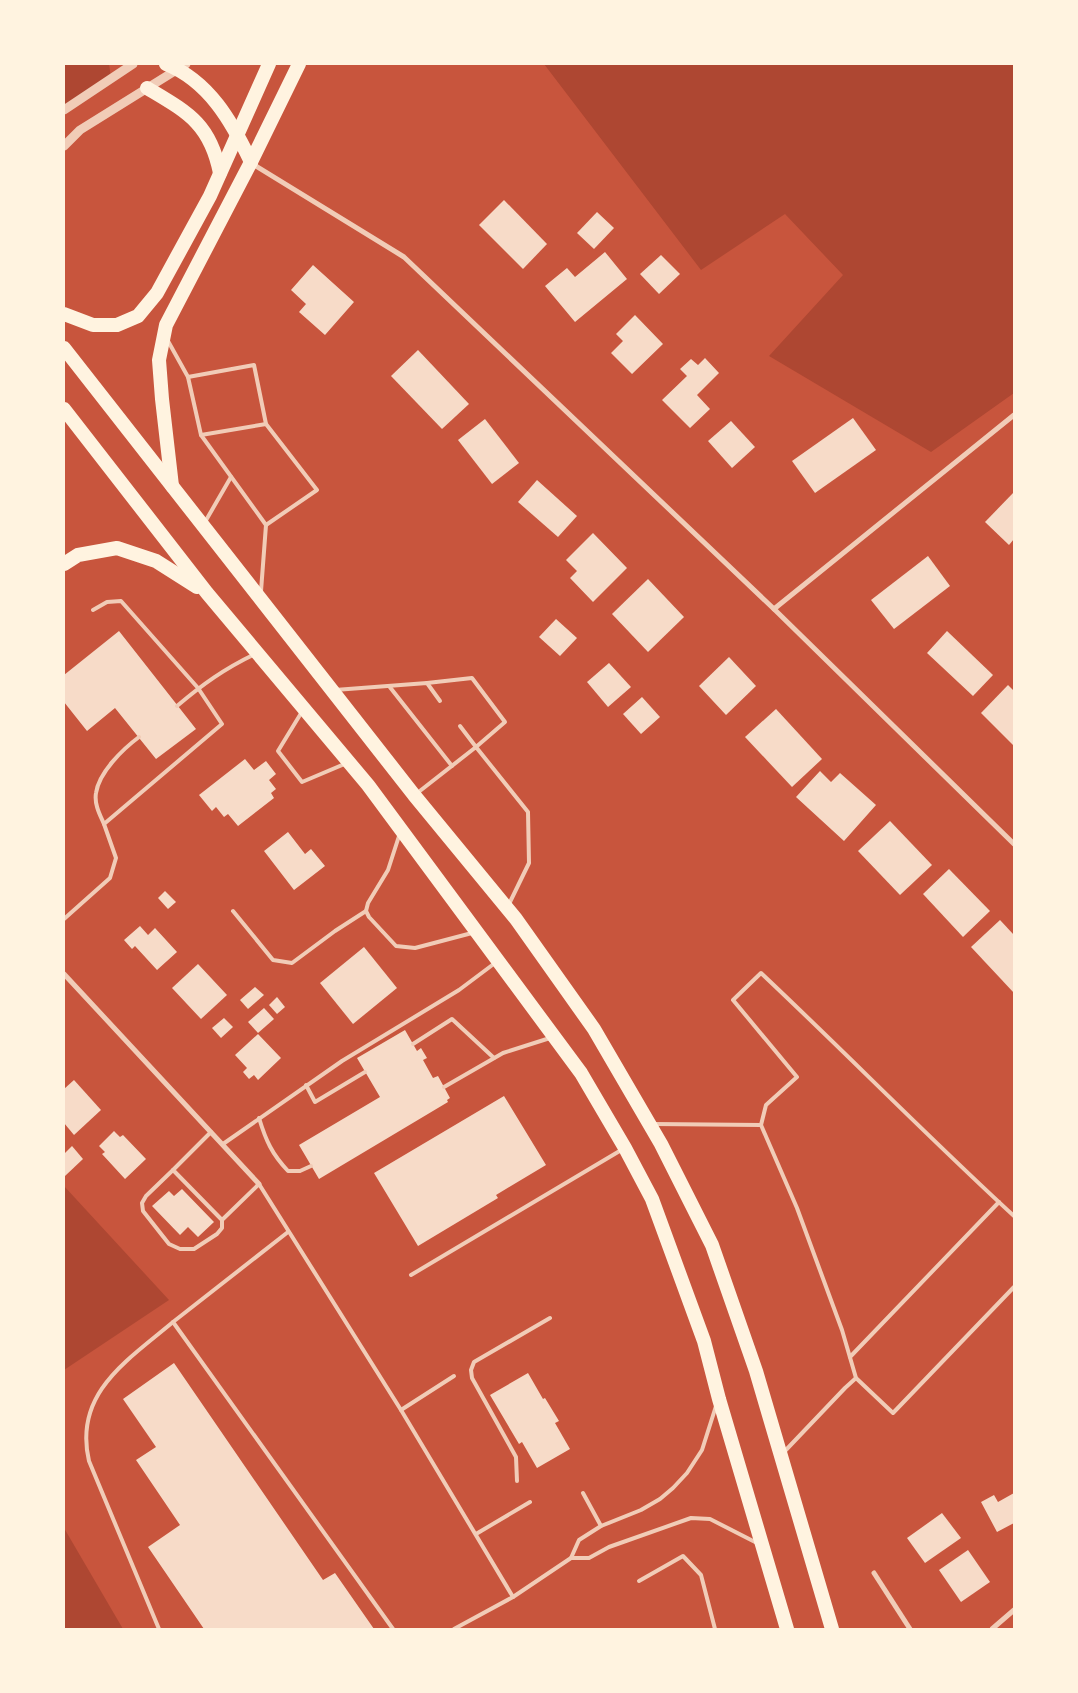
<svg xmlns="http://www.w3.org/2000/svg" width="1078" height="1693" font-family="Signika,sans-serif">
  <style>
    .green { fill: #ae4732 }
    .building { fill: #f7dbc8 }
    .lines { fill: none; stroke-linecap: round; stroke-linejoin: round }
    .service { stroke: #f1ccb7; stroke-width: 4 }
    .minor { stroke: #f1ccb7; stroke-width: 5 }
    .tertiary { stroke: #f1ccb7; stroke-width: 9 }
    .trunk { stroke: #fff3e0; stroke-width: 14 }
  </style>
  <rect width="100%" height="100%" fill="#c8553d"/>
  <g class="green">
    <path d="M64,64h45l2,14 -47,32z"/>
    <path d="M544,64h470v329l-83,59 -162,-96 74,-81 -58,-61 -84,56z"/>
    <path d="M64,1186l105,114 -105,70z"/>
    <path d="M64,1528l59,101h-59z"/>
  </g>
  <g class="building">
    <path d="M504,200l43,44 -24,25 -44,-44z"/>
    <path d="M597,212l17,16 -20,21 -17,-16z"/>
    <path d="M605,252l22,27 -52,43 -30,-36 22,-18 8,9z"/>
    <path d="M661,255l19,19 -21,20 -19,-20z"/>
    <path d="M313,265l41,37 -29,33 -26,-23 7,-8 -15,-14z"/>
    <path d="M635,315l28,29 -31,30 -21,-21 12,-12 -7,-7z"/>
    <path d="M418,350l51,54 -27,25 -51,-53z"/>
    <path d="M705,358l14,15 -22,22 13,14 -20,19 -28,-28 25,-24 -7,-7 11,-10 7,6z"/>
    <path d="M853,418l23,32 -61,43 -23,-32z"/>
    <path d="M485,419l34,44 -27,21 -34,-44z"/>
    <path d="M731,421l24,26 -23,21 -24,-27z"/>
    <path d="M537,480l40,36 -19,21 -40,-35z"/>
    <path d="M1014,492v47l-5,6 -24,-23z"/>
    <path d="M593,533l34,35 -34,34 -23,-24 7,-7 -11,-11z"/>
    <path d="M928,556l22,30 -56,43 -23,-29z"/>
    <path d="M648,579l36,38 -36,35 -36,-38z"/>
    <path d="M556,619l21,19 -17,18 -21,-19z"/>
    <path d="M119,631l77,98 -40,30 -41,-51 -28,23 -23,-29v-27z"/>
    <path d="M947,631l46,44 -20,21 -46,-43z"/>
    <path d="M729,657l27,29 -30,29 -27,-29z"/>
    <path d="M609,663l22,24 -23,20 -21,-25z"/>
    <path d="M1008,685l6,6v55l-33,-33z"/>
    <path d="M642,697l18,20 -19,17 -18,-20z"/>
    <path d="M776,709l46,50 -30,28 -47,-50z"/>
    <path d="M245,759l9,11 12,-9 10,13 -7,6 7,9 -5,4 3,5 -36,28 -10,-12 -4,3 -8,-10 -4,4 -13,-16z"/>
    <path d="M820,771l11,11 9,-9 36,32 -32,36 -48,-44z"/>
    <path d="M890,821l42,44 -32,30 -42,-44z"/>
    <path d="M288,832l17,22 6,-5 14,17 -31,24 -30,-39z"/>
    <path d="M949,869l41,42 -27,26 -40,-43z"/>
    <path d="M165,891l11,11 -8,7 -10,-11z"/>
    <path d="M1000,920l14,15v58l-43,-46z"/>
    <path d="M140,926l8,9 7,-7 22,24 -20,18 -22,-24 -3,3 -8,-9z"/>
    <path d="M364,947l33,41 -44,36 -33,-41z"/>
    <path d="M198,964l29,31 -26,24 -29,-31z"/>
    <path d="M255,987l9,8 -16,14 -8,-9z"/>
    <path d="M277,997l8,10 -8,7 -8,-9z"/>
    <path d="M264,1008l10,11 -16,14 -10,-11z"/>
    <path d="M224,1018l9,9 -12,11 -9,-10z"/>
    <path d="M405,1030l12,21 4,-3 6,10 -4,2 10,18 5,-2 12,22 -3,2 1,2 -129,77 -20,-34 81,-48 -23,-39z"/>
    <path d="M258,1034l23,24 -23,22 -4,-5 -5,4 -6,-7 4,-4 -12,-13z"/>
    <path d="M74,1080l27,30 -27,25 -10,-12v-34z"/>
    <path d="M504,1096l42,69 -50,30 2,3 -80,48 -44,-73z"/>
    <path d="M114,1131l6,6 3,-2 23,24 -21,20 -23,-25 3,-2 -6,-6z"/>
    <path d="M72,1146l11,13 -18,17 -1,-22z"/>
    <path d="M182,1189l32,33 -16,15 -10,-10 -8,8 -28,-29 17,-15 5,5z"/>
    <path d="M174,1363l149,217 12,-7 39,56h-170l-56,-82 32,-22 -44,-65 20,-13 -33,-48z"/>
    <path d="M528,1373l15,26 2,-1 14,23 -4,2 15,26 -33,19 -15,-26 -3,2 -29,-49z"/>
    <path d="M1014,1493v30l-17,9 -16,-30 13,-7 4,7z"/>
    <path d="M942,1513l19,25 -36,25 -18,-25z"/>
    <path d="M968,1550l22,32 -29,20 -22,-32z"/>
  </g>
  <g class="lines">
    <g class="service">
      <path d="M168,341l20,36 13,58 65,90 -5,66"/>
      <path d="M188,377l66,-12 12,59 51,66 -51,35"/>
      <path d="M201,435l65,-11"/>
      <path d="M205,522l26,-45"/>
      <path d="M427,683l45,-5 33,44 -29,25 -16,-21"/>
      <path d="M389,686l63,80"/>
      <path d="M335,690l92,-7 13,18"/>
      <path d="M177,706c26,-22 47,-37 78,-52"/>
      <path d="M303,710l-25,41 24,31 45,-19"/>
      <path d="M416,794l60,-47 52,65 1,51 -20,41"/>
      <path d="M104,824c-4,-9 -10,-20 -8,-31 3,-21 27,-44 43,-56"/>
      <path d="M400,833l-12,37 -20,33 -2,8 3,6 27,29 19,2 57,-15"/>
      <path d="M233,911l40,49 19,3 43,-32 31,-20"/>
      <path d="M64,919l46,-41 6,-20 -12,-34 118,-100 -24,-36 -77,-87 -14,1 -14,8"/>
      <path d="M413,1044l39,-25 42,39"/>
      <path d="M306,1085l9,17 50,-30"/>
      <path d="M444,1087l59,-34 47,-15"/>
      <path d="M259,1118c7,23 13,36 29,53h12l11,-5"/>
      <path d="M653,1124l108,1"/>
      <path d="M211,1132l-38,38 49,50 37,-36 142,226 112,187"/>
      <path d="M223,1144l119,-83 117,-71 36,-27"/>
      <path d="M173,1170l-27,26 -4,7 1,8 26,33 11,5h14l23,-15 5,-6v-8"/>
      <path d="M1014,1216c-86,-79 -168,-163 -253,-243l-28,27 64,77 -31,28 -5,20 36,83 45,122 14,48 37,35 121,-126"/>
      <path d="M288,1232l-115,90 220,307"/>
      <path d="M411,1275l212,-126"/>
      <path d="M850,1357l149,-155"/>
      <path d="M401,1410l53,-34"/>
      <path d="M784,1452l61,-64 11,-10"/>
      <path d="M517,1481l-1,-24 -44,-79 -1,-8 3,-8 76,-44"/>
      <path d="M583,1493l18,33"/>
      <path d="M476,1534l54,-32"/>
      <path d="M571,1558h18l20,-11 82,-29 19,1 47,24"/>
      <path d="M639,1581l44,-25 18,19 14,54"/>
      <path d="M159,1629l-70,-168c-16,-68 39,-101 84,-139"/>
      <path d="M454,1629l59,-32 58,-39 8,-18 22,-14 40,-16 19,-11 13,-11 14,-15 15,-23 14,-44"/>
    </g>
    <g class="minor">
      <path d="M251,163l153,94 370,352 240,235"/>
      <path d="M774,609l240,-194"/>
      <path d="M64,974l195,210"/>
      <path d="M874,1573l36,56"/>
      <path d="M992,1629l22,-19"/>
    </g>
    <g class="tertiary">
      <path d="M64,110l69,-46"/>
      <path d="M64,146l16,-16 106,-66"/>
    </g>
    <g class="trunk">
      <path d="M166,64c43,17 66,58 85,98"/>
      <path d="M147,88c40,24 63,35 73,85"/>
      <path d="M64,314l29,11h24l21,-9 19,-23 53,-97 59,-132"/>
      <path d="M64,348l350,447 102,124 78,110 67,115 51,101 44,126 76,258"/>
      <path d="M64,409l143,184 161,192 213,288 44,75 27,51 52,142 15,58 68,230"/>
      <path d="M172,486l-10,-87 -3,-39 7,-35 85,-163 48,-98"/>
      <path d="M64,564l14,-9 39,-7 39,13 41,26"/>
    </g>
  </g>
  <rect width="1078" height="1693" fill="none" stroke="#fff3e0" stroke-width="130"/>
</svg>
